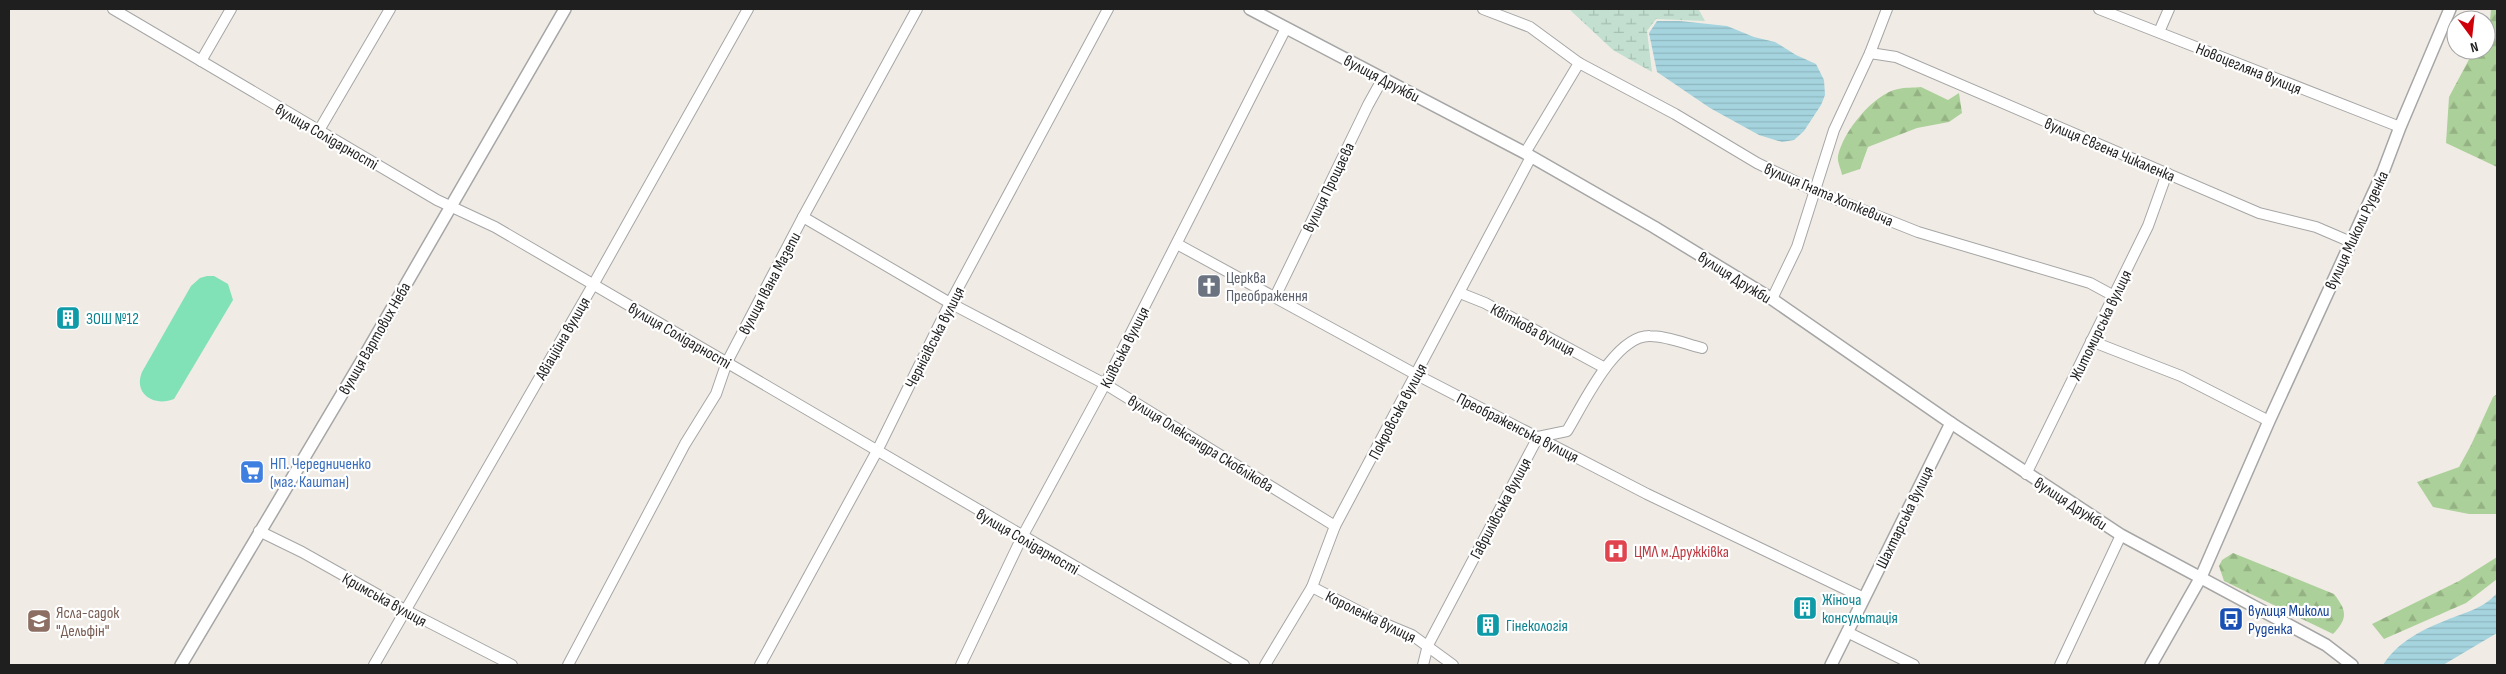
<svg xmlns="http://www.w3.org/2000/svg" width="2506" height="674" font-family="'Sofia Sans Condensed',sans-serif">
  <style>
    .forest { fill: url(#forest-firs) }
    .wetland { fill: url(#wetland-marsh) }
    .pitch { fill: #81e1b7 }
    .water { fill: url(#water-rules) }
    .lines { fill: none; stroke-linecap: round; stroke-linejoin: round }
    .minor-casing { stroke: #a6a6a6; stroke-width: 12 }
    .tertiary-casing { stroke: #a6a6a6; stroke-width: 14 }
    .minor { stroke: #fff; stroke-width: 10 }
    .tertiary { stroke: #fff; stroke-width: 11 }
    .labels { text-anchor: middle; stroke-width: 4.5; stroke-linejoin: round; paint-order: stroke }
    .street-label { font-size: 16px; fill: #1f1f1f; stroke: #fff }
    .worship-label { font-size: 16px; fill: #5b616d; stroke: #fff; text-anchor: start }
    .culture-label { font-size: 16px; fill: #0d838f; stroke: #fff; text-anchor: start }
    .shop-label { font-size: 16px; fill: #366cbe; stroke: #fff; text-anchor: start }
    .health-label { font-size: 16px; fill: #be3a42; stroke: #fff; text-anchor: start }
    .transit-label { font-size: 16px; fill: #164399; stroke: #fff; text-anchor: start }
    .education-label { font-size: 16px; fill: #785e54; stroke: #fff; text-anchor: start }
  </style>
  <defs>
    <pattern id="forest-firs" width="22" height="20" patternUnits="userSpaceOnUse" patternTransform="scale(1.25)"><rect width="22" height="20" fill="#acd099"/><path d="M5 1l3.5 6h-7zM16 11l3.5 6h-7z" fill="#94b283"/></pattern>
    <pattern id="wetland-marsh" width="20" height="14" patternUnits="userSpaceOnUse" patternTransform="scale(1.25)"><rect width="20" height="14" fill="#c2dfd0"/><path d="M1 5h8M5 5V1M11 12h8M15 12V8" fill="none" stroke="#a6bfb2"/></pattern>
    <pattern id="water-rules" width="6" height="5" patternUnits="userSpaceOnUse" patternTransform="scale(1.25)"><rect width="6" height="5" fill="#a5d4df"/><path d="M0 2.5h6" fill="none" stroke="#8eb6bf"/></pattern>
  </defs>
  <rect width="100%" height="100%" fill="#f0ece5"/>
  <g class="forest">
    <path d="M2491,9h6v158l-51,-24 3,-46 25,-47h12v-22l4,-8z"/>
    <path d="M1921,87l27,13 11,-7 3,20 -13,9 -32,6 -49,19 -8,22 -18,6c-1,-6 -5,-13 -4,-19 5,-24 35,-62 60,-67 7,-2 16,-1 23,-2z"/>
    <path d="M2497,394v120h-28l-36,-7 -16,-25 42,-15 12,-22 22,-48z"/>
    <path d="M2233,553l101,41c13,17 14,24 -1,40l-109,-53 -5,-15 3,-6z"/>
    <path d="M2497,557v22l-31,24 -82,36 -12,-15 87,-43z"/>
  </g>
  <path class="wetland" d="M1569,9h117l13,1 6,11 -49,-2 -9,12 5,41 -39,-22z"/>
  <path class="pitch" d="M207,276h7l14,8 5,16 -59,99c-20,8 -41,-5 -32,-27l49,-86 9,-8z"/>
  <g class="water">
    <path d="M1657,21h23l47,5 27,11 21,5 21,13 20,9 8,16 1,15 -4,10 -17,26 -10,9 -12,2 -23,-7 -49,-27 -53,-36 -8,-39z"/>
    <path d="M2497,593v40l-54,32h-60c13,-21 36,-34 59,-43 20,-9 40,-12 55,-29z"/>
  </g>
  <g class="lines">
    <defs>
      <g id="minor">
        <path d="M113,9l324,191 58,27 749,438"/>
        <path d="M1483,9l47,18 49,36 96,51 82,49 58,28 103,41 172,51 24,13"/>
        <path d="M2099,9l301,118"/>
        <path d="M2159,32l10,-23"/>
        <path d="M1870,53l26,4 363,156 57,14 35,15"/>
        <path d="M201,61l30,-52"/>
        <path d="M318,132l72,-123"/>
        <path d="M1525,153l54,-90"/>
        <path d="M803,217l147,86 155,81 230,142"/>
        <path d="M1177,244l240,131 230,119 217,104"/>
        <path d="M1460,293l25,10 120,65"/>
        <path d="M1275,297l93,-192 15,-27"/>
        <path d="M1772,299l25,-52 37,-117 36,-77 17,-44"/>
        <path d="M2091,341l90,35 88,45"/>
        <path d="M2026,474l122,-248 19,-53"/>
        <path d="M259,531l43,21 103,58 107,55"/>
        <path d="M1312,587l64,33 36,15 41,30"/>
        <path d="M1847,632l67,33"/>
        <path d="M374,665l219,-380 155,-276"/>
        <path d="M568,665l117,-221 31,-50 11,-32 76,-145 114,-208"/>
        <path d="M760,665l117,-214 73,-148 158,-294"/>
        <path d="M961,665l61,-128 83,-153 181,-356"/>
        <path d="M1265,665l47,-78 23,-61 196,-369"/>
        <path d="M1423,665l5,-20 110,-208 29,-6c16,-26 48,-96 83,-95 17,0 36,8 52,12"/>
        <path d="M2060,665l61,-130"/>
      </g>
      <g id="tertiary">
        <path d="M1250,9l275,144 129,74 118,72 179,124 170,112 205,110 26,20"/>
        <path d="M181,665l180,-303 204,-353"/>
        <path d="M1831,665l120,-242"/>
        <path d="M2151,665l50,-88 68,-156 114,-249 17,-45 50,-118"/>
      </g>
    </defs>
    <use href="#minor" class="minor-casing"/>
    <use href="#tertiary" class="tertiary-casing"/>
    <use href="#minor" class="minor"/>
    <use href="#tertiary" class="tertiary"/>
  </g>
  <defs>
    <symbol id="church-square" viewBox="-11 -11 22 22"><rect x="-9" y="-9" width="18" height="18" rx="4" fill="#6b7280" stroke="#fff"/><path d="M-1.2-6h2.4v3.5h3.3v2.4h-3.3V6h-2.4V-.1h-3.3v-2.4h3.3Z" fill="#fff"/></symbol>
    <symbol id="building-square" viewBox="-11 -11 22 22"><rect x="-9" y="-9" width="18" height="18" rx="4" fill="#0f9aa8" stroke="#fff"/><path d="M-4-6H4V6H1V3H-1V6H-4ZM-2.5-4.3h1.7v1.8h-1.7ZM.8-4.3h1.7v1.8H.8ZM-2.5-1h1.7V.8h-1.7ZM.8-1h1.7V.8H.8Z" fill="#fff"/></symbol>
    <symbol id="supermarket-square" viewBox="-11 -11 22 22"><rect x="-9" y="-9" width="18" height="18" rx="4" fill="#3f7fe0" stroke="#fff"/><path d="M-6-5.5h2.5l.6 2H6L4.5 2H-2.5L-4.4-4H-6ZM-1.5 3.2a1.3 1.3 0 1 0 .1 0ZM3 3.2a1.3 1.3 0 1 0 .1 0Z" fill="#fff"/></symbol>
    <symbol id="hospital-square" viewBox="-11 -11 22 22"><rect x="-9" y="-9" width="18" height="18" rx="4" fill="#e0444e" stroke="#fff"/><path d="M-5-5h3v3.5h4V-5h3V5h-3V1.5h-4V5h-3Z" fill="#fff"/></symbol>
    <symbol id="bus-square" viewBox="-11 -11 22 22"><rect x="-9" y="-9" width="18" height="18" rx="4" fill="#1a4fb4" stroke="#fff"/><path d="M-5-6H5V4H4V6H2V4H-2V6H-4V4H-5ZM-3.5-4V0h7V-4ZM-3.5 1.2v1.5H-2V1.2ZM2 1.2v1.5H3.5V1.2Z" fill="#fff"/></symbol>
    <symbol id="school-square" viewBox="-11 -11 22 22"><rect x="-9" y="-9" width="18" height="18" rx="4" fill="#8d6e63" stroke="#fff"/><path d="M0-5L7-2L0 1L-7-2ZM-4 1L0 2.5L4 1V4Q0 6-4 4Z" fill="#fff"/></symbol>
  </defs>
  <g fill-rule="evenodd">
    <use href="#church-square" x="1195" y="272" width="28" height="28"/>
    <use href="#building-square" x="54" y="304" width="28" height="28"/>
    <use href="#supermarket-square" x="238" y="458" width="28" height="28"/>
    <use href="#hospital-square" x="1602" y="537" width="28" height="28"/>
    <use href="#building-square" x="1791" y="594" width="28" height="28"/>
    <use href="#bus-square" x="2217" y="605" width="28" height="28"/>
    <use href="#school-square" x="25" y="607" width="28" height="28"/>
    <use href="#building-square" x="1474" y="611" width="28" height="28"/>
  </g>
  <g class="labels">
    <g class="street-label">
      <text transform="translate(2249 68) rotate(22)" y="6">Новоцегляна вулиця</text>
      <text transform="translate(1382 78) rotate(28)" y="6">вулиця Дружби</text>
      <text transform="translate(327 136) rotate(30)" y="6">вулиця Солідарності</text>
      <text transform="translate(2110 149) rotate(23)" y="6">вулиця Євгена Чикаленка</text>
      <text transform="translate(1328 187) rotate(-64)" y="6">вулиця Прощаєва</text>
      <text transform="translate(1829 194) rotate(23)" y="6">вулиця Гната Хоткевича</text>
      <text transform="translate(2356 230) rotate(-65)" y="6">вулиця Миколи Руденка</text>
      <text transform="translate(1735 277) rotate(32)" y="6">вулиця Дружби</text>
      <text transform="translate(769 283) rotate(-62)" y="6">вулиця Івана Мазепи</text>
      <text transform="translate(2100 325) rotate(-64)" y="6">Житомирська вулиця</text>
      <text transform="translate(1533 329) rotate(28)" y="6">Квіткова вулиця</text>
      <text transform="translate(680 335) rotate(30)" y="6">вулиця Солідарності</text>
      <text transform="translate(934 337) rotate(-63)" y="6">Чернігівська вулиця</text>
      <text transform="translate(374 338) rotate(-60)" y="6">вулиця Вартових Неба</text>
      <text transform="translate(562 338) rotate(-60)" y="6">Авіаційна вулиця</text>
      <text transform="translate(1124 347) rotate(-63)" y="6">Київська вулиця</text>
      <text transform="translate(1397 411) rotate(-62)" y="6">Покровська вулиця</text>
      <text transform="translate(1518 427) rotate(27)" y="6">Преображенська вулиця</text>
      <text transform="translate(1201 443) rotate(32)" y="6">вулиця Олександра Скоблікова</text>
      <text transform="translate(2071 503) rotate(33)" y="6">вулиця Дружби</text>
      <text transform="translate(1500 508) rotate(-62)" y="6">Гаврилівська вулиця</text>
      <text transform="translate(1904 517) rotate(-64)" y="6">Шахтарська вулиця</text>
      <text transform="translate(1028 541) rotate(30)" y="6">вулиця Солідарності</text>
      <text transform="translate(385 599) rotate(29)" y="6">Кримська вулиця</text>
      <text transform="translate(1371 616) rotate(26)" y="6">Короленка вулиця</text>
    </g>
    <g class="worship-label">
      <text x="1226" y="283">Церква<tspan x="1226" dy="18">Преображення</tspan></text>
    </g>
    <g class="culture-label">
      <text x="86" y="324">ЗОШ №12</text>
      <text x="1822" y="605">Жіноча<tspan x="1822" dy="18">консультація</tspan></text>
      <text x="1506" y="631">Гінекологія</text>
    </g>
    <g class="shop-label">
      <text x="270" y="469">НП. Чередниченко<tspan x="270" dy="18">(маг. Каштан)</tspan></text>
    </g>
    <g class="health-label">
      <text x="1634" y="557">ЦМЛ м.Дружківка</text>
    </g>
    <g class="transit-label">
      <text x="2248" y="616">вулиця Миколи<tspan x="2248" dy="18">Руденка</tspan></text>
    </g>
    <g class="education-label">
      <text x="56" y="618">Ясла-садок<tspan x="56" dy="18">"Дельфін"</tspan></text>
    </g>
  </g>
  <rect width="2506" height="674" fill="none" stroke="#1f1f1f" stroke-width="20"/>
  <g transform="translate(2471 35) rotate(165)"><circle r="24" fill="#ffffff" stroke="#a5a5a5"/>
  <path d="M0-4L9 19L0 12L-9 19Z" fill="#ce000a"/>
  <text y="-8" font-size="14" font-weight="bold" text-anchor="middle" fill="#1f1f1f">N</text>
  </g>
</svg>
